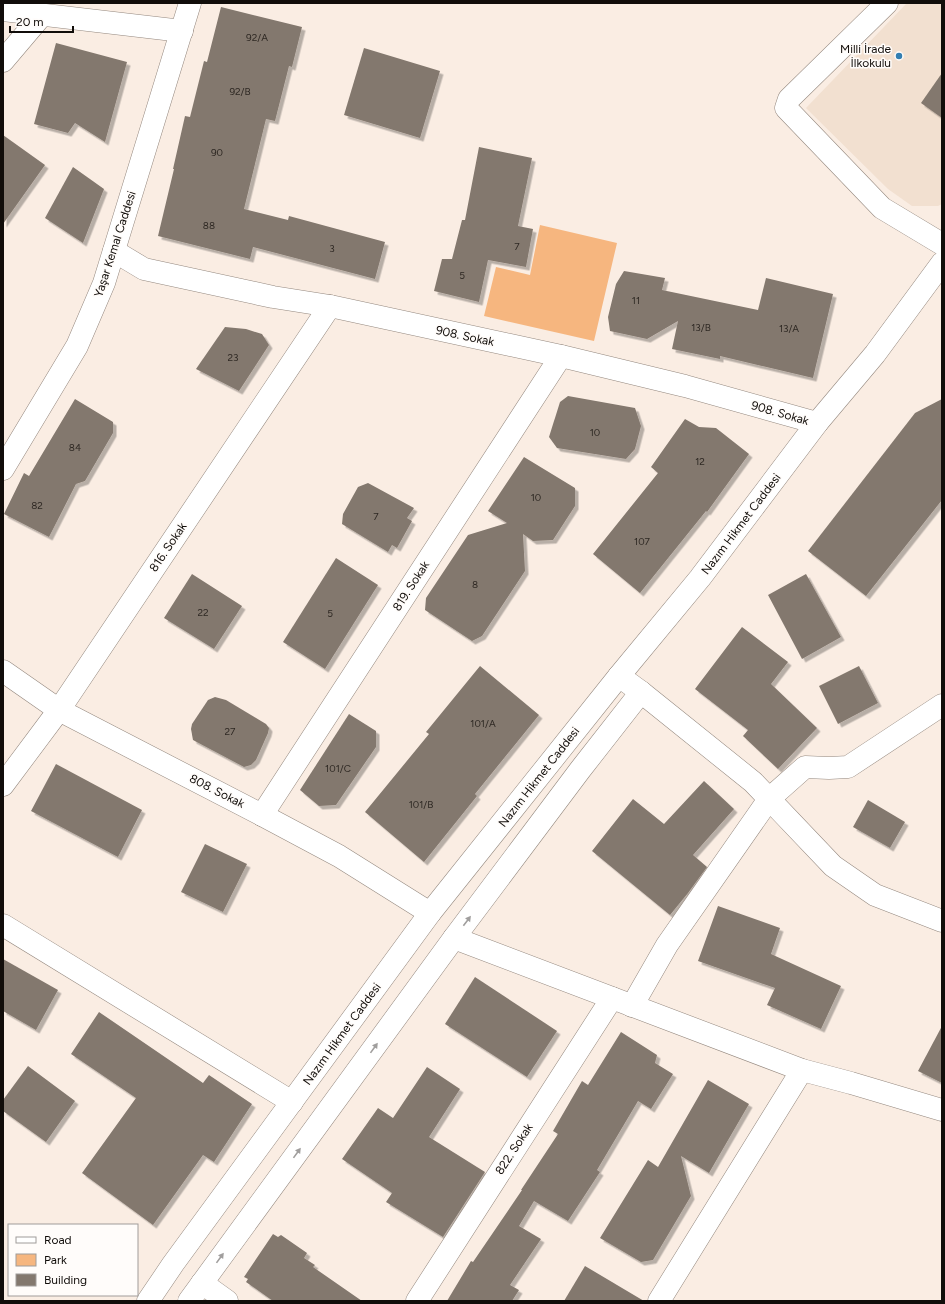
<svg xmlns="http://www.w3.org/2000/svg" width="945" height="1304" font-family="Figtree,sans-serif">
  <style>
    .built { fill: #f2e0d0 }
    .green { fill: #f6b67f }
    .building { fill: #83786e; filter: url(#shadow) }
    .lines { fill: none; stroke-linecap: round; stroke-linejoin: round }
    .street-casing { stroke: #94887f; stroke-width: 23 }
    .secondary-casing { stroke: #94887f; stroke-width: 23 }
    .street { stroke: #fff; stroke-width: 22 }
    .secondary { stroke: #fff; stroke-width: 22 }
    .oneway { fill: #a09e9d }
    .poi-dot { fill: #327eb1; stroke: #fffcfa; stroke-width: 1.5 }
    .labels { text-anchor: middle; stroke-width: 3; stroke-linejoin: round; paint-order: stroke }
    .number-label { font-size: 10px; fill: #2e2823 }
    .poi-label { font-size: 12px; fill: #110d0a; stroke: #fffcfa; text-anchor: end }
    .street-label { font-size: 12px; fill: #110d0a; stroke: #fffcfa }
  </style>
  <defs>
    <filter id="shadow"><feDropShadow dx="3.5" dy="3.5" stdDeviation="0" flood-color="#0004"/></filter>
  </defs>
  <rect width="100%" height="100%" fill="#faede3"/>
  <path class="built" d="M907,3h35v201l-4,2h-26l-24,-17 -82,-81z"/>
  <path class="green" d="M540,225l77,18 -23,98 -110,-25 12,-49 34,8z"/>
  <g class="building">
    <path d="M221,7l81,20 -10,40 -3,-1 -14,55 -9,-2 -22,90 44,11 1,-4 96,26 -10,37 -122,-32 -3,12 -92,-23 16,-67h-1l12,-53 5,1 14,-56 3,1z"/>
    <path d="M56,43l71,19 -22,80 -30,-19 -7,10 -34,-9z"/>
    <path d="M364,48l76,23 -20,67 -76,-23z"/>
    <path d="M942,73v45l-21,-15z"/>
    <path d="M3,135l42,30 -42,59z"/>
    <path d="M479,147l53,11 -14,68 15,3 -7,38 -38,-7 -9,42 -45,-11 8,-32h10l10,-39h3z"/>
    <path d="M73,167l31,22 -21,54 -38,-25z"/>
    <path d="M624,271l41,7 -3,12 96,20 8,-32 67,16 -20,84 -93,-22v3l-48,-10 6,-28 -31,18 -37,-8 -2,-14 8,-33z"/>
    <path d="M225,327l21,2 16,5 7,11 -30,46 -43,-22z"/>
    <path d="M568,396l67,12 6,18 -6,23 -9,10 -69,-11 -8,-11 11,-35z"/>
    <path d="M75,399l38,23v11l-28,48 -9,3 -27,53 -45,-23 20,-41 5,3z"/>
    <path d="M942,399v101l-76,96 -58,-45 107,-138z"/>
    <path d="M685,419l14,8 17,1 33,26 -42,58 -1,-1 -66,82 -47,-39 65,-81 -7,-6z"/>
    <path d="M524,457l51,31v18l-22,34 -20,1 -10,-7 2,37 -43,65 -10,5 -47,-31 1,-12 42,-63 39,-12 -19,-12z"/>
    <path d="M368,483l46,25 -7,10 5,3 -15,27 -5,-3 -4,7 -46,-28 1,-10 15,-27z"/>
    <path d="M336,558l42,27 -53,84 -42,-27z"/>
    <path d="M192,574l50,32 -28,43 -50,-31z"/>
    <path d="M806,574l35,63 -39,22 -34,-64z"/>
    <path d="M742,627l46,35 -17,22 46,44 -39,41 -35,-33 5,-6 -53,-41z"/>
    <path d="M480,666l59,49 -64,79 2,2 -53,66 -59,-50 64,-78 -3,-2z"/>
    <path d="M859,666l19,37 -40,21 -19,-38z"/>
    <path d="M215,697l11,3 40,24 3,4 -1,5 -12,27 -5,5 -7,2 -51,-27 -2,-11 1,-5 16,-24z"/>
    <path d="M349,714l27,17v16l-40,58 -17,1 -19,-16z"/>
    <path d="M56,764l86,46 -24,47 -87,-46z"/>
    <path d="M704,781l30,28 -41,46 14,12 -19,26 -18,22 -78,-64 41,-52 31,25z"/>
    <path d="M868,800l37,22 -15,26 -37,-21z"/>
    <path d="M205,844l42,20 -24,48 -42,-20z"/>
    <path d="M718,906l62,22 -9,26 70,32 -20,43 -54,-24 8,-17 -77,-27z"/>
    <path d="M3,959l55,31 -22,40 -33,-19z"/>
    <path d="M475,977l82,54 -30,46 -82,-53z"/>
    <path d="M99,1012l104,71 6,-8 43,29 -38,58 -11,-7 -50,70 -71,-52 54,-75 -65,-44z"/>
    <path d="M942,1026v57l-24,-12z"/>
    <path d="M621,1032l36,23 -2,8 18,11 -22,35 -13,-8 -41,69 3,2 -32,49 -34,-20 -15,25 22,13 -31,46 9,5 -7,11h-65l24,-40 2,1 49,-72h-1l37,-56 -5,-3 29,-50 6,4z"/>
    <path d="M28,1066l47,35 -29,41 -43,-31v-11z"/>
    <path d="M427,1067l33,22 -31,48 56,35 -42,65 -57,-35 6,-9 -50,-34 36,-51 15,10z"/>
    <path d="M708,1080l41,24 -40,69 -28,-17 10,40 -38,64 -12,2 -41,-24 48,-78 10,7z"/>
    <path d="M273,1234l5,3 3,-2 26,18 -3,5 11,7 -2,2 49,34h-89l-27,-19 2,-3 -4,-2z"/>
    <path d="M585,1266l59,35h-80z"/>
  </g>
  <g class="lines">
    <defs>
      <g id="street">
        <path d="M887,3l-98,96 -3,9 96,100 60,36"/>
        <path d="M3,10l179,21"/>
        <path d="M3,61l39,-46"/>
        <path d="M114,251l30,18 129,28 57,9 231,50 124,30 132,37"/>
        <path d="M3,671l56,39 203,105 77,41 91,57"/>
        <path d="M619,676l22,16 112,90 80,84 42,29 67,26"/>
        <path d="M3,785l56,-75 271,-404"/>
        <path d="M262,815l299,-459"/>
        <path d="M3,925l289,177"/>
        <path d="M454,938l348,132 49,13 91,27"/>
        <path d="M632,1006l35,-61 102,-146 36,-32 24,1 19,-1 94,-62"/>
        <path d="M202,1283l25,18"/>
        <path d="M417,1301l195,-303"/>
        <path d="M659,1301l143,-231"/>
      </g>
      <g id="secondary">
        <path d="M3,469l74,-123 27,-63 86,-280"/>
        <path d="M148,1301l25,-37 257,-351 189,-237 81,-98 117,-155 58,-69 67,-91"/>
        <path d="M189,1301l265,-363 126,-168 61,-78"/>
      </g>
    </defs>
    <use href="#street" class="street-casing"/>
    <use href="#secondary" class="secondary-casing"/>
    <use href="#street" class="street"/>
    <use href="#secondary" class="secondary"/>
  </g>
  <defs><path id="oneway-solid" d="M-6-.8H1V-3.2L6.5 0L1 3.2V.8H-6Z"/></defs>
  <g class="oneway">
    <use href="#oneway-solid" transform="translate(467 921) rotate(-53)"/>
    <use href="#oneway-solid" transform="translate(374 1048) rotate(-54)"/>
    <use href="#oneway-solid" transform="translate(297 1153) rotate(-54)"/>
    <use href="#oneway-solid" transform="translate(220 1258) rotate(-54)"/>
  </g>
  <circle class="poi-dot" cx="899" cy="56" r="4"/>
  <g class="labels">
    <g class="number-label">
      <text x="257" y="41">92/A</text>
      <text x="240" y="95">92/B</text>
      <text x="217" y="156">90</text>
      <text x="209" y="229">88</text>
      <text x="517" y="250">7</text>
      <text x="332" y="252">3</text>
      <text x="462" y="279">5</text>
      <text x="636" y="304">11</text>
      <text x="701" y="331">13/B</text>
      <text x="789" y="332">13/A</text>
      <text x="233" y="361">23</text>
      <text x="595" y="436">10</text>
      <text x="75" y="451">84</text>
      <text x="700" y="465">12</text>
      <text x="536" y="501">10</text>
      <text x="37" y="509">82</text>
      <text x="376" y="520">7</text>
      <text x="642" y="545">107</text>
      <text x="475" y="588">8</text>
      <text x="203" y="616">22</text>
      <text x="330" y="617">5</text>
      <text x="483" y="727">101/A</text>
      <text x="230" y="735">27</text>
      <text x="338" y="772">101/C</text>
      <text x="421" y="808">101/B</text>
    </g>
    <g class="poi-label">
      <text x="891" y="53">Milli İrade<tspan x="891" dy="14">İlkokulu</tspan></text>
    </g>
    <g class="street-label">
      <text transform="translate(115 244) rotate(-72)" y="4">Yaşar Kemal Caddesi</text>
      <text transform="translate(465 336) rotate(12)" y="4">908. Sokak</text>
      <text transform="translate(780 413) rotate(16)" y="4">908. Sokak</text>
      <text transform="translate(741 524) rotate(-53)" y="4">Nazım Hikmet Caddesi</text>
      <text transform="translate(168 547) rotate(-56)" y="4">816. Sokak</text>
      <text transform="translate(411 586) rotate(-57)" y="4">819. Sokak</text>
      <text transform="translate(539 777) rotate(-52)" y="4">Nazım Hikmet Caddesi</text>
      <text transform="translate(217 791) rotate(27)" y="4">808. Sokak</text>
      <text transform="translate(342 1034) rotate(-54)" y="4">Nazım Hikmet Caddesi</text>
      <text transform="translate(514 1149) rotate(-57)" y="4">822. Sokak</text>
    </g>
  </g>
  <rect width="945" height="1304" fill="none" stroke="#110d0a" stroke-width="8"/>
  <rect x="8" y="1224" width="130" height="72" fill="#fffcfa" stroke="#a09c9a"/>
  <rect x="16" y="1237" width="20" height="6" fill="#ffffff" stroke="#a09c9a"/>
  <text x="44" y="1244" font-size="12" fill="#110d0a">Road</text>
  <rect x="16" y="1254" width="20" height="12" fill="#f6b67f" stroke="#a09c9a"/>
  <text x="44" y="1264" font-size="12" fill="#110d0a">Park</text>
  <rect x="16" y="1274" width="20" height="12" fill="#83786e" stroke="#a09c9a"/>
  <text x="44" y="1284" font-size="12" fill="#110d0a">Building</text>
  <path d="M10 26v6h63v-6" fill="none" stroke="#110d0a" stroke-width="2"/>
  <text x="16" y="26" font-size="12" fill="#110d0a" stroke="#fffcfa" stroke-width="3" paint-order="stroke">20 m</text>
</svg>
